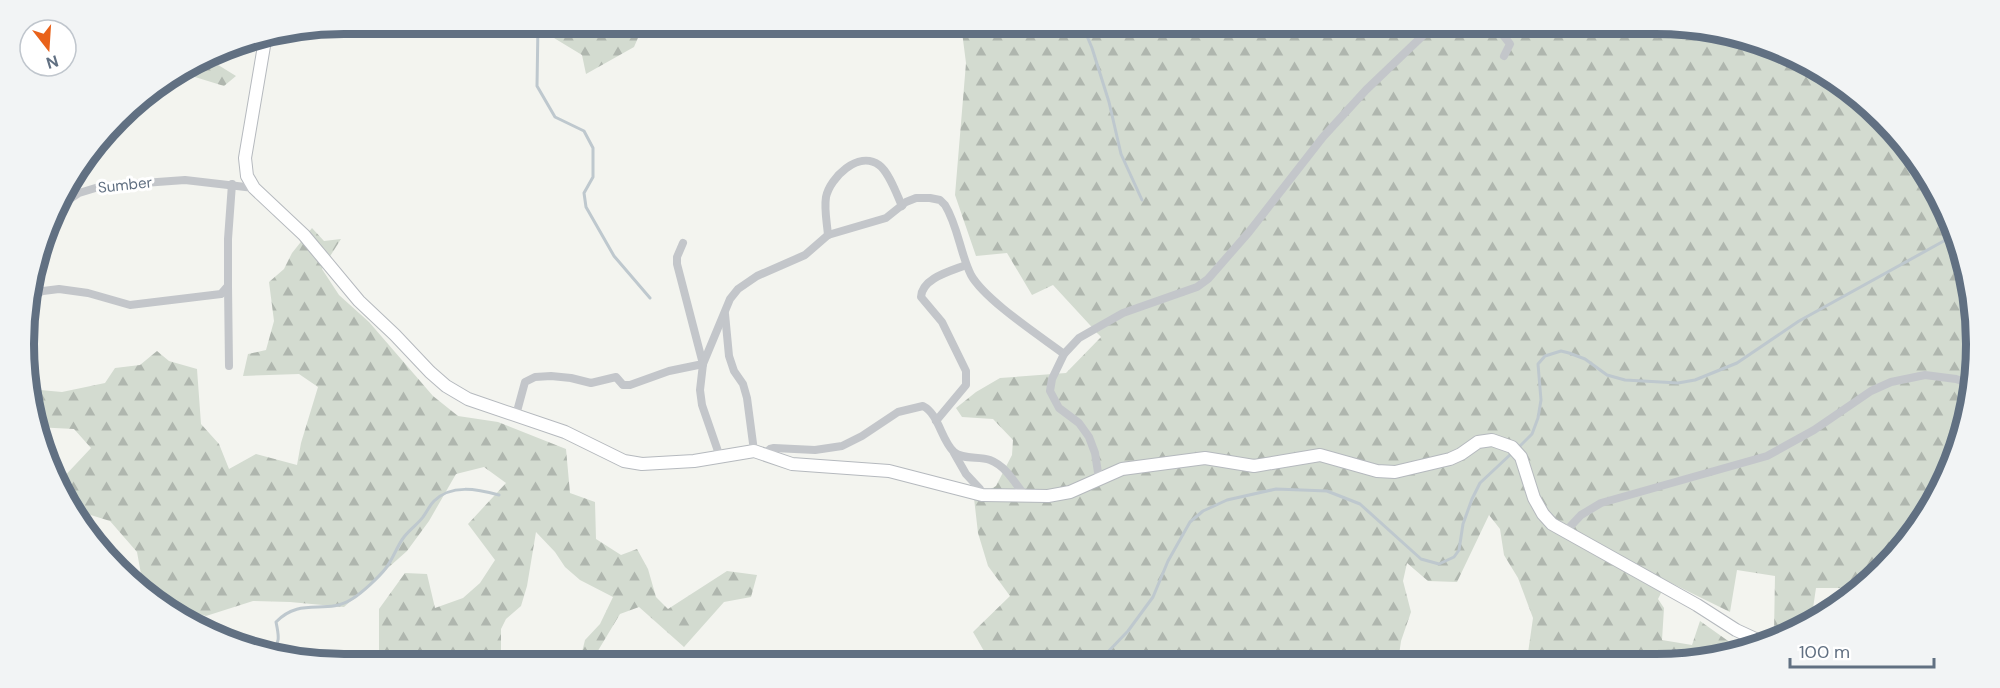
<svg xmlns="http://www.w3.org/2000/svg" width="2000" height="688" font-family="'DM Sans',sans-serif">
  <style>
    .forest { fill: url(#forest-firs) }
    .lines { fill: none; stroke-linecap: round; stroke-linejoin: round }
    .stream { stroke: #bec8ce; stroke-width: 3 }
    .secondary-casing { stroke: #b5b9be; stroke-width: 14 }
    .street { stroke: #c3c6ca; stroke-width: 8 }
    .secondary { stroke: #fff; stroke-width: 12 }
    .labels { text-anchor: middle; stroke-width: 6; stroke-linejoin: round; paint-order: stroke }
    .street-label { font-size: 15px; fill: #617082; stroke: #fff }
    .rim { fill: none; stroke: #617082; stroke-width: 8 }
  </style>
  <defs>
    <pattern id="forest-firs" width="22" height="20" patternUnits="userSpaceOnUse" patternTransform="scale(1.5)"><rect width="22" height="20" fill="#d3dbd0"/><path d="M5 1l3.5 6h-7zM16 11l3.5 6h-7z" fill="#afb6ae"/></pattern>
  </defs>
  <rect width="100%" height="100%" fill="#f3f4ef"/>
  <g class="forest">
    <path d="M531,24h113l-10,23 -48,27 -4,-19z"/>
    <path d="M961,24h695l82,11 113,55 82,94 40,118 -8,124 -32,78 -66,80 -12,8 1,-4h-40l-5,34c-12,8 -22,15 -37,11l1,-57 -38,-6 -7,42 -63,-31 -9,18 6,9 -2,32 30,5 8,-24 31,22 3,7 -36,11 -166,1 -4,-9 5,-35 -15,-40 -14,-23 -4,-26 -11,-14 -32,67 -29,-1 -21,-18 -4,18 8,31 -10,29 -3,21 -420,1 6,-12 -11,-19 37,-36 -22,-30 -10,-33 -4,-35 22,-12 16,-31 1,-15 -20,-21 -31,-2 -6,-9 20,-16 24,-14 66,-5 35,-36 -48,-52 -21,10 -25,-42 -31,3 -21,-61 11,-132z"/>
    <path d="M209,56l6,7 21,13 -12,10 -42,-13z"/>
    <path d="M312,228l12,13 17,-2 -19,30 17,26 30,27 64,74 25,20 40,6 68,27 4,44 25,9 1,37 25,16 16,-6 11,20 8,28 12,12 59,-38 30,4 -6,22 -27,5 -40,45 -45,-40 -19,7 -27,45v4l-14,1 6,-24 15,-16 13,-27 -33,-17 -15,-13 -10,-15 -19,-20 -9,54 -6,20 -15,13 -5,10v35h-122v-55l26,-36 22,1 8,34 28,-10 17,-15 15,-23 -27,-36 38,-41 -22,-16 -28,7 -27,47 -22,30 -63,56 -54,-5 -37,-1 -47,15 -26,-8 -39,-34 -4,-22 -27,-31 -29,-9 -21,-31 31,-33 -17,-19 -39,-2 -4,-66 9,29 22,2 43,-9 10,-15 25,-3 17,-14 12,10 28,8 4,55 18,20 10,25 27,-15 41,11 4,-22 17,-56 -19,-13 -56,2 5,-22 18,-4 8,-29 -5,-39 15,-13 8,-16z"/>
  </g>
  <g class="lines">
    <g class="stream">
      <path d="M538,24l-1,62 18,31 29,14 9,17v29l-9,16 2,14 28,49 36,42"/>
      <path d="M1082,24l10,24 17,54 12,52 21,46"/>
      <path d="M1517,449l15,-15 6,-16 3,-18 -3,-36 7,-8 16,-5 8,2 16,6 22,16 18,5 53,3 17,-3 42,-17 62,-42 152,-84"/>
      <path d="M269,654c12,-10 10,-18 7,-32 25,-26 50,-6 76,-23 10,-6 27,-22 34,-31 7,-9 11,-22 18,-31 6,-8 14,-13 19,-20 4,-5 6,-11 11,-16 17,-17 43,-12 65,-6"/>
      <path d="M1087,662l17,-6 24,-25 25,-34 15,-36 22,-39 13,-11 24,-11 49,-11 51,2 33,13 61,55 18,5 15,-7 5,-7 4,-26 9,-25 8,-16 32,-30"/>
      <path d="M1014,663c17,-14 33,-8 51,0"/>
    </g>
    <defs>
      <path id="secondary" d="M265,40l-20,118 2,18 7,12 50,47 55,66 36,34 35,37 16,14 22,13 97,33 59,29 18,3 52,-3 60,-10 38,13 97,7 93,24 66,1 22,-4 52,-23 83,-11 49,8 66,-11 57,16 18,1 55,-13 11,-5 17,-12 14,-2 20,7 9,10 13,41 9,16 9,10 145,81 39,25 26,12"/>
    </defs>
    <use href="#secondary" class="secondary-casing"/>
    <g class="street">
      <path d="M1499,24v6l11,14 -6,12"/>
      <path d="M55,209l24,-16 23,-7 83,-6 69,8"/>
      <path d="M828,235c-1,-12 -4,-26 -2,-38 4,-19 32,-47 53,-32 10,7 18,30 23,41"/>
      <path d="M228,286l1,80"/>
      <path d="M28,298l15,-7 16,-2 29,4 42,12 91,-11 7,-8v-47l4,-55"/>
      <path d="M725,314l4,42 5,15 9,13 4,14 7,53"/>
      <path d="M516,415l9,-33 10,-5 16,-1 20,2 20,5 25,-6 7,8h7l39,-14 34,-7 -26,-100v-7l6,-14"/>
      <path d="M936,421l30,-36v-14l-24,-49 -21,-25c1,-19 30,-26 45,-32"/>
      <path d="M765,453l5,-4 4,-1 41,2 27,-4 20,-10 36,-24 25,-6c16,8 18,34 31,46 9,8 25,4 36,8 16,6 25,23 35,36"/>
      <path d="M954,453l12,21 14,15 2,6"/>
      <path d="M720,457l-18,-52 -2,-15 3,-26 27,-65 8,-10 19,-13 48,-21 23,-20 58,-17 20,-16 10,-4h14l10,2 5,5c13,21 15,48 26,70 14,25 69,61 93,79"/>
      <path d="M1099,479l-4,-26 -6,-16 -10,-14 -20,-15 -9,-17 2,-12 12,-25 15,-16 44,-25 74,-26 11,-8 41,-47 74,-95 43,-47 69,-66"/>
      <path d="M1565,532l16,-17 20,-12 166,-47 47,-26 57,-39 20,-9 34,-7 31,4 12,4"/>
      <path d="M1742,648l2,-14"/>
    </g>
    <use href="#secondary" class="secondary"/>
  </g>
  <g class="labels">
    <g class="street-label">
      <text transform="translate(125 185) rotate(-6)" y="5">Sumber</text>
    </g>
  </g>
  <path d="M0 0H2000V688H0ZM344 34H1656A310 310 0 0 1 1966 344V344A310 310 0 0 1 1656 654H344A310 310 0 0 1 34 344V344A310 310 0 0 1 344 34Z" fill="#f2f4f5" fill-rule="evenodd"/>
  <path class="rim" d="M344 34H1656A310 310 0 0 1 1966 344V344A310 310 0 0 1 1656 654H344A310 310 0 0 1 34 344V344A310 310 0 0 1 344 34Z"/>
  <g transform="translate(48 48) rotate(163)"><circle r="28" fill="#ffffff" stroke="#c0c6cd" stroke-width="1.5"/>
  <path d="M0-4.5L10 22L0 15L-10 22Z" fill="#e9621a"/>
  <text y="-9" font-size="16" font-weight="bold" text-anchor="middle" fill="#617082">N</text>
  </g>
  <path d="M1790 658v9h144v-9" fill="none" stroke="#617082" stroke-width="3"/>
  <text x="1799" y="658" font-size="18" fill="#617082" stroke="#ffffff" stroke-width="4.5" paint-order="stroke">100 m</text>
</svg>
